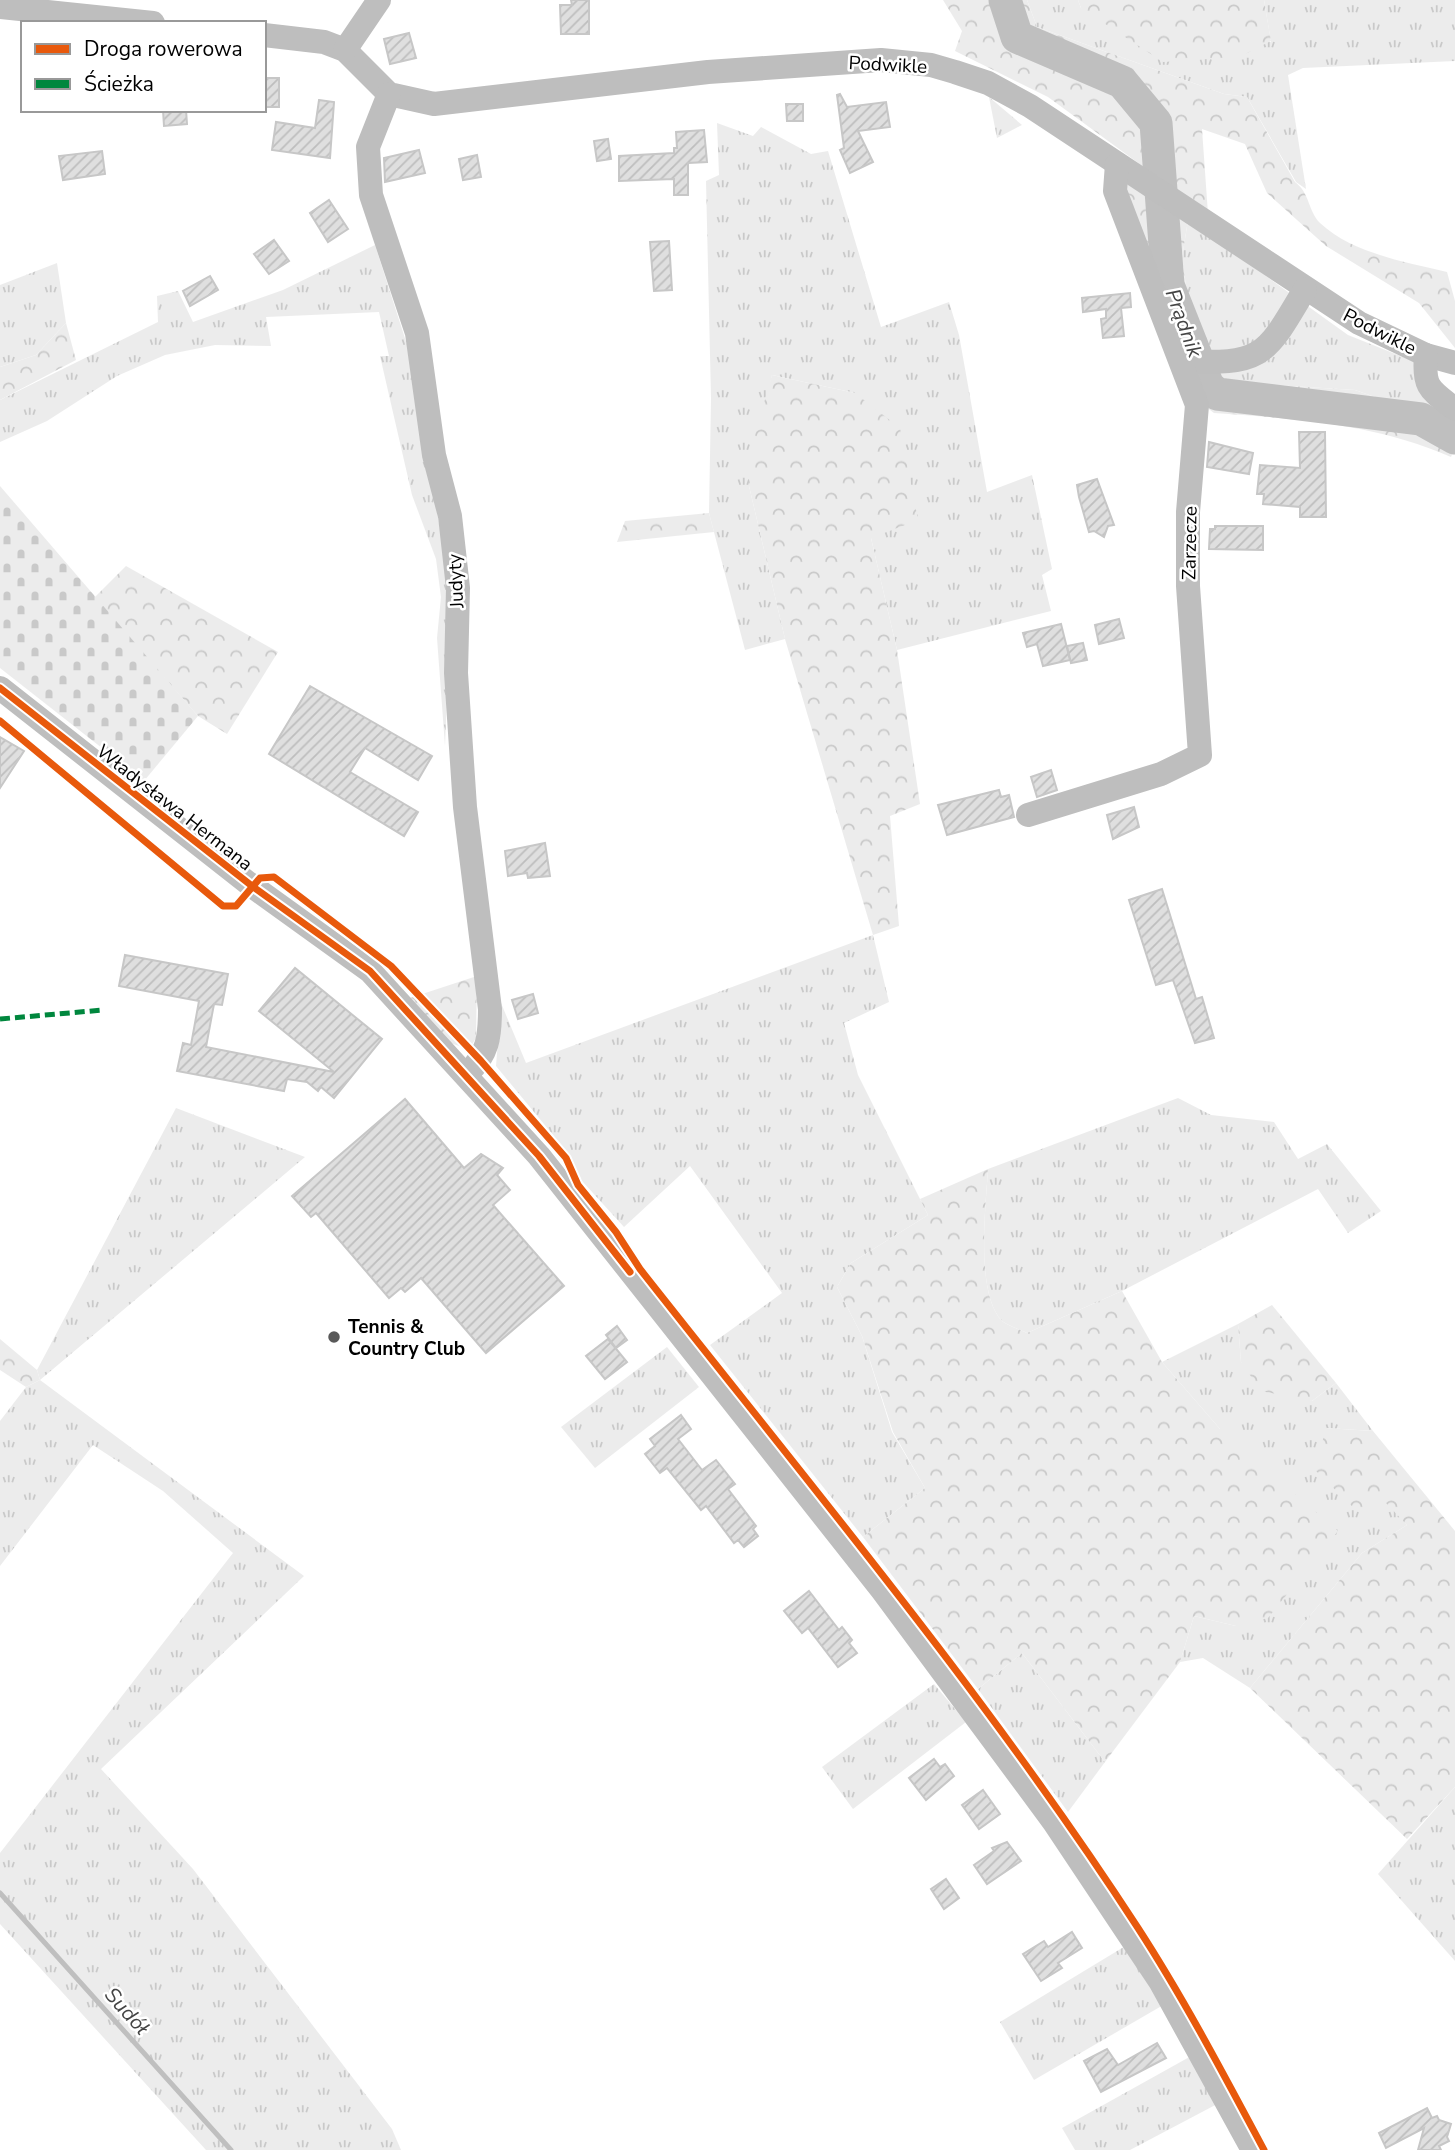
<svg xmlns="http://www.w3.org/2000/svg" width="1455" height="2150" font-family="'Nunito Sans',sans-serif">
  <style>
    .grass { fill: url(#grass-tufts) }
    .forest { fill: url(#forest-crowns) }
    .cemetery { fill: url(#cemetery-stones) }
    .lines { fill: none; stroke-linecap: round; stroke-linejoin: round }
    .stream { stroke: #bfbfbf; stroke-width: 5 }
    .river { stroke: #bfbfbf; stroke-width: 33 }
    .building { fill: url(#building-hatch); stroke: #c7c7c7; stroke-width: 2 }
    .minor { stroke: #bebebe; stroke-width: 24 }
    .quiet { stroke: #00873e; stroke-width: 5; stroke-dasharray: 10 5; stroke-linecap: butt }
    .cycleway-casing { stroke: #fff; stroke-width: 11 }
    .cycleway { stroke: #e8590c; stroke-width: 7 }
    .poi-dot { fill: #595959; stroke: #fff; stroke-width: 2.5 }
    .labels { text-anchor: middle; stroke-width: 5; stroke-linejoin: round; paint-order: stroke }
    .street-label { font-size: 19px; fill: #000; stroke: #fff }
    .poi-label { font-size: 19px; font-weight: bold; fill: #000; stroke: #fff; text-anchor: start }
    .water-label { font-size: 21px; font-style: italic; fill: #444; stroke: #fff }
  </style>
  <defs>
    <pattern id="grass-tufts" width="24" height="20" patternUnits="userSpaceOnUse" patternTransform="scale(1.75)"><rect width="24" height="20" fill="#ececec"/><path d="M3 7l-1-3M5 7V3M7 7l1-3M15 17l-1-3M17 17v-4M19 17l1-3" fill="none" stroke="#c9c9c9"/></pattern>
    <pattern id="forest-crowns" width="20" height="18" patternUnits="userSpaceOnUse" patternTransform="scale(1.75)"><rect width="20" height="18" fill="#ececec"/><path d="M2 6a3 3 0 1 1 6 0M12 15a3 3 0 1 1 6 0" fill="none" stroke="#c9c9c9"/></pattern>
    <pattern id="cemetery-stones" width="16" height="16" patternUnits="userSpaceOnUse" patternTransform="scale(1.75)"><rect width="16" height="16" fill="#ececec"/><path d="M2 7V4a2 2 0 0 1 4 0v3zM10 15v-3a2 2 0 0 1 4 0v3z" fill="#c9c9c9"/></pattern>
    <pattern id="building-hatch" width="6" height="6" patternUnits="userSpaceOnUse" patternTransform="scale(1.75)"><rect width="6" height="6" fill="#dfdfdf"/><path d="M-1 1l2-2M0 6l6-6M5 7l2-2" fill="none" stroke="#bebebe"/></pattern>
  </defs>
  <rect width="100%" height="100%" fill="#fff"/>
  <g class="grass">
    <path d="M1027,0h51l3,8 190,34 -7,-42h191v61l-152,7 -15,7 18,114 -10,-7 -49,-85 -23,-3 -187,-67z"/>
    <path d="M989,97l33,28 -25,13z"/>
    <path d="M717,123l36,13 8,-9 50,27 17,-3 53,176 68,-25 10,33 28,157 45,-17 20,94 -10,6 9,36 -154,39 -26,-112 -16,-145 -83,-18 -23,111 36,153 -40,11 -36,-137 2,-115 -5,-217 13,-6z"/>
    <path d="M1188,220l160,115 70,28 10,40 27,22 -100,-35 -132,-8 -34,-75 -7,-49z"/>
    <path d="M375,245l35,109 41,240 -6,152 -8,-108 4,-41 -5,-38 -24,-64 -32,-139h9l-10,-44 -113,5 5,29 -56,-1 -50,10 -48,21 -70,45 -47,21v-42l158,-78 -1,-26 21,-5 15,31 90,-32z"/>
    <path d="M57,263l9,60 -30,32 -36,12v-82z"/>
    <path d="M873,935l16,67 -45,21 14,52 70,140 -77,48 -14,24 25,49 30,96 33,56 -62,49 -153,-192 72,-52 -92,-127 -66,61 -42,-46 -15,-29 -71,-86 5,-63 25,60z"/>
    <path d="M1178,1098l33,17 63,7 24,37 29,-15 54,67 -33,22 -30,-44 -196,102 -95,42c-7,-4 -19,-7 -25,-12 -27,-28 -16,-116 -14,-152z"/>
    <path d="M176,1108l129,49 -265,223 264,196 -203,193 92,100 199,260 9,21h-195l-206,-226v-71l233,-300 -70,-62 -70,-46 -93,121v-145l26,-34 14,-7 -3,-10z"/>
    <path d="M1238,1324l3,38 71,39 24,-18 37,48 -47,-3 81,97 -45,28 -112,135 -47,-30 -23,4 14,-46 42,10 -16,-197 -58,-67z"/>
    <path d="M667,1347l32,40 -104,81 -34,-41z"/>
    <path d="M1022,1653l83,109 -37,50 -90,-123z"/>
    <path d="M934,1684l32,38 -113,87 -31,-42z"/>
    <path d="M1455,1787v174l-77,-87z"/>
    <path d="M1127,1945l38,59 -131,76 -34,-58z"/>
    <path d="M1193,2055l28,47 -91,48h-55l-13,-22z"/>
  </g>
  <g class="forest">
    <path d="M943,0h84l10,27 187,67 23,3 48,85c15,11 13,29 25,41 32,30 85,39 127,49l8,29v47l-36,-45 -93,-57 -59,-53 -22,-49 -43,-15 6,85 -160,-117 -93,-46 7,-20z"/>
    <path d="M1078,0h186l7,41 -32,16 -76,5 -82,-54z"/>
    <path d="M1127,183l61,37 -6,38 7,49 34,75 132,8 100,35v22l-4,10c-78,-34 -154,-38 -237,-44l-12,-9 -79,-211z"/>
    <path d="M66,323l10,37 -76,40v-33l36,-12z"/>
    <path d="M772,375l83,18 45,35 18,92 -47,18 26,112 23,154 -30,12 9,110 -26,9 -88,-296 -36,-153v-31z"/>
    <path d="M709,513l5,19 -97,10 8,-21z"/>
    <path d="M126,566l152,86 -51,82 -29,-18 -104,-118z"/>
    <path d="M477,976l-1,62 -6,10c-30,-2 -45,-28 -63,-49z"/>
    <path d="M988,1169c-2,36 -13,124 14,152 6,5 18,8 25,12l95,-42 40,71 58,67 118,102 -70,87 -32,8 -42,-10 -14,46 -75,100 -83,-109 -44,36 -115,-152 62,-49 -32,-56 -31,-96 -25,-49 14,-24 77,-48 -8,-16z"/>
    <path d="M1272,1305l64,78 -24,18 -51,-10 -20,-29 -3,-38z"/>
    <path d="M0,1339l37,31 3,10 -14,7 -26,-17z"/>
    <path d="M1326,1428l47,3 82,100v256l-48,52 -157,-151 112,-135 45,-28 -21,-22 -29,8 -42,-41z"/>
  </g>
  <path class="cemetery" d="M0,486l198,230 -54,65 -144,-113z"/>
  <g class="lines">
    <path class="stream" d="M0,1893l231,257"/>
    <path class="river" d="M1005,0l12,37 105,45 34,41 12,162 40,101 9,8 204,25 34,19"/>
  </g>
  <g class="building">
    <path d="M571,0h18v34h-28l-1,-29h12z"/>
    <path d="M409,33l7,25 -26,6 -6,-25z"/>
    <rect x="264" y="78" width="15" height="29"/>
    <path d="M840,94l7,13 39,-5 4,25 -32,4 15,31 -23,11 -10,-23 4,-2 -7,-53z"/>
    <path d="M319,100l15,2 -4,56 -58,-8 4,-28 39,6z"/>
    <path d="M786,104h17v17h-16z"/>
    <path d="M163,110h23l1,14 -23,2z"/>
    <path d="M704,130l3,32 -19,1v32h-14v-16l-55,2v-25l55,-3v-5h3l-1,-16z"/>
    <path d="M608,139l3,20 -14,2 -3,-20z"/>
    <path d="M419,150l6,23 -40,9 -1,-24z"/>
    <path d="M102,151l3,23 -42,6 -4,-24z"/>
    <path d="M477,155l4,22 -18,3 -4,-21z"/>
    <path d="M329,200l19,29 -20,13 -18,-29z"/>
    <path d="M274,240l15,21 -20,13 -15,-20z"/>
    <path d="M669,241l3,49 -18,1 -4,-49z"/>
    <path d="M210,276l8,14 -28,16 -7,-15z"/>
    <path d="M1130,293l1,14 -10,1 3,28 -21,2 -2,-19 5,-1v-9l-23,3 -1,-14z"/>
    <path d="M1299,432h26l1,85h-26v-10l-37,-3 1,-10h-7l3,-29 40,3z"/>
    <path d="M1209,442l44,11 -4,21 -42,-7z"/>
    <path d="M1097,479l17,46 -6,1 -4,11 -10,-6 -5,1 -10,-35 -2,-12z"/>
    <path d="M1215,526h48v24l-54,-1 1,-20h5z"/>
    <path d="M1119,619l5,19 -25,6 -4,-19z"/>
    <path d="M1061,624l9,36 -27,6 -6,-22 -10,3 -4,-14z"/>
    <path d="M1083,643l4,17 -16,3 -4,-17z"/>
    <path d="M310,686l122,70 -14,24 -53,-32 -15,24 68,40 -14,24 -135,-82z"/>
    <path d="M0,737l24,14 -24,37z"/>
    <path d="M1051,770l6,20 -20,7 -6,-20z"/>
    <path d="M999,790l2,7 8,-2 5,22 -67,18 -9,-30z"/>
    <path d="M1134,807l5,20 -26,12 -6,-24z"/>
    <path d="M545,843l5,33 -22,2 -1,-5 -19,3 -3,-25z"/>
    <path d="M1162,889l34,110 6,-2 12,41 -19,5 -22,-63 -17,5 -27,-85z"/>
    <path d="M125,955l103,19 -6,31 -8,-1 -8,43 128,25 -75,-61 36,-43 87,71 -48,59 -13,-11 -3,4 -11,-9 -20,-3 -3,12 -107,-20 6,-28 8,2 8,-44 -80,-15z"/>
    <path d="M533,994l5,19 -20,6 -6,-19z"/>
    <path d="M405,1099l59,69 17,-14 22,14 -6,7 13,15 -17,15 71,81 -78,67 -65,-75 -16,14 -4,-4 -12,10 -73,-85 -5,4 -19,-21z"/>
    <path d="M617,1326l10,14 -11,8 -10,-13z"/>
    <path d="M608,1339l19,23 -22,17 -19,-23z"/>
    <path d="M681,1415l10,14 -13,10 24,31 14,-10 19,24 -7,5 28,37 -3,3 5,7 -14,11 -6,-7 -4,3 -28,-37 -5,4 -34,-42 -7,5 -15,-19 10,-8 -5,-7z"/>
    <path d="M809,1591l30,39 3,-3 10,13 -3,3 8,10 -19,14 -30,-39 -6,5 -18,-22z"/>
    <path d="M934,1759l6,8 5,-3 9,12 -28,24 -17,-22z"/>
    <path d="M983,1790l17,24 -21,15 -17,-24z"/>
    <path d="M1007,1842l14,19 -34,23 -13,-19 20,-14 -2,-3z"/>
    <path d="M946,1879l13,19 -15,11 -13,-20z"/>
    <path d="M1072,1932l10,16 -24,15 4,5 -21,13 -18,-27 21,-13 4,6z"/>
    <path d="M1157,2043l9,15 -65,34 -17,-31 23,-12 11,16z"/>
    <path d="M1427,2108l5,10 5,-2 2,4 12,4 -4,13 2,4 -10,5 2,4h-23l6,-22 -38,20 -7,-15z"/>
  </g>
  <g class="lines">
    <g class="minor">
      <path d="M0,7l153,16"/>
      <path d="M264,35l60,7 21,8 44,44 45,10 274,-32 173,-12 50,5 24,7 33,11 42,23 329,217 67,32 29,8"/>
      <path d="M345,50l34,-50"/>
      <path d="M389,94l-21,53 3,48 46,138 17,122 16,61 8,72 -2,85 9,134 25,202c0,28 -2,45 -23,65"/>
      <path d="M1426,355c-3,33 4,35 29,54"/>
      <path d="M1181,361c82,4 84,-4 124,-72"/>
      <path d="M0,688l252,198 118,85 169,185 344,435 171,231 106,159 93,169"/>
      <path d="M1028,815l133,-41 39,-19 -12,-169v-74l9,-107 -82,-214 2,-27"/>
    </g>
    <path class="quiet" d="M0,1019l103,-9"/>
    <defs>
      <g id="cycleway">
        <path d="M0,688l252,198 118,85 169,185 91,116"/>
        <path d="M0,721l223,185h13l24,-28 14,-1 117,89 90,95 85,97 12,27 38,47 24,37c170,216 348,428 498,659 46,71 86,147 126,222"/>
      </g>
    </defs>
    <use href="#cycleway" class="cycleway-casing"/>
    <use href="#cycleway" class="cycleway"/>
  </g>
  <circle class="poi-dot" cx="334" cy="1337" r="7"/>
  <g class="labels">
    <g class="street-label">
      <text transform="translate(888 64) rotate(3)" y="7">Podwikle</text>
      <text transform="translate(1380 331) rotate(27)" y="7">Podwikle</text>
      <text transform="translate(1189 543) rotate(-89)" y="7">Zarzecze</text>
      <text transform="translate(455 581) rotate(-93)" y="7">Judyty</text>
      <text transform="translate(175 807) rotate(38)" y="7">Władysława Hermana</text>
    </g>
    <g class="poi-label">
      <text x="348" y="1333">Tennis &amp;<tspan x="348" dy="22">Country Club</tspan></text>
    </g>
    <g class="water-label">
      <text transform="translate(1184 323) rotate(70)" y="7">Prądnik</text>
      <text transform="translate(127 2011) rotate(48)" y="7">Sudół</text>
    </g>
  </g>
  <rect x="21" y="21" width="245" height="91" fill="#ffffff" stroke="#999999" stroke-width="2"/>
  <rect x="35" y="44" width="35" height="10" fill="#e8590c" stroke="#999999" stroke-width="2"/>
  <text x="84" y="56" font-size="21" fill="#000000">Droga rowerowa</text>
  <rect x="35" y="79" width="35" height="10" fill="#00873e" stroke="#999999" stroke-width="2"/>
  <text x="84" y="91" font-size="21" fill="#000000">Ścieżka</text>
</svg>
